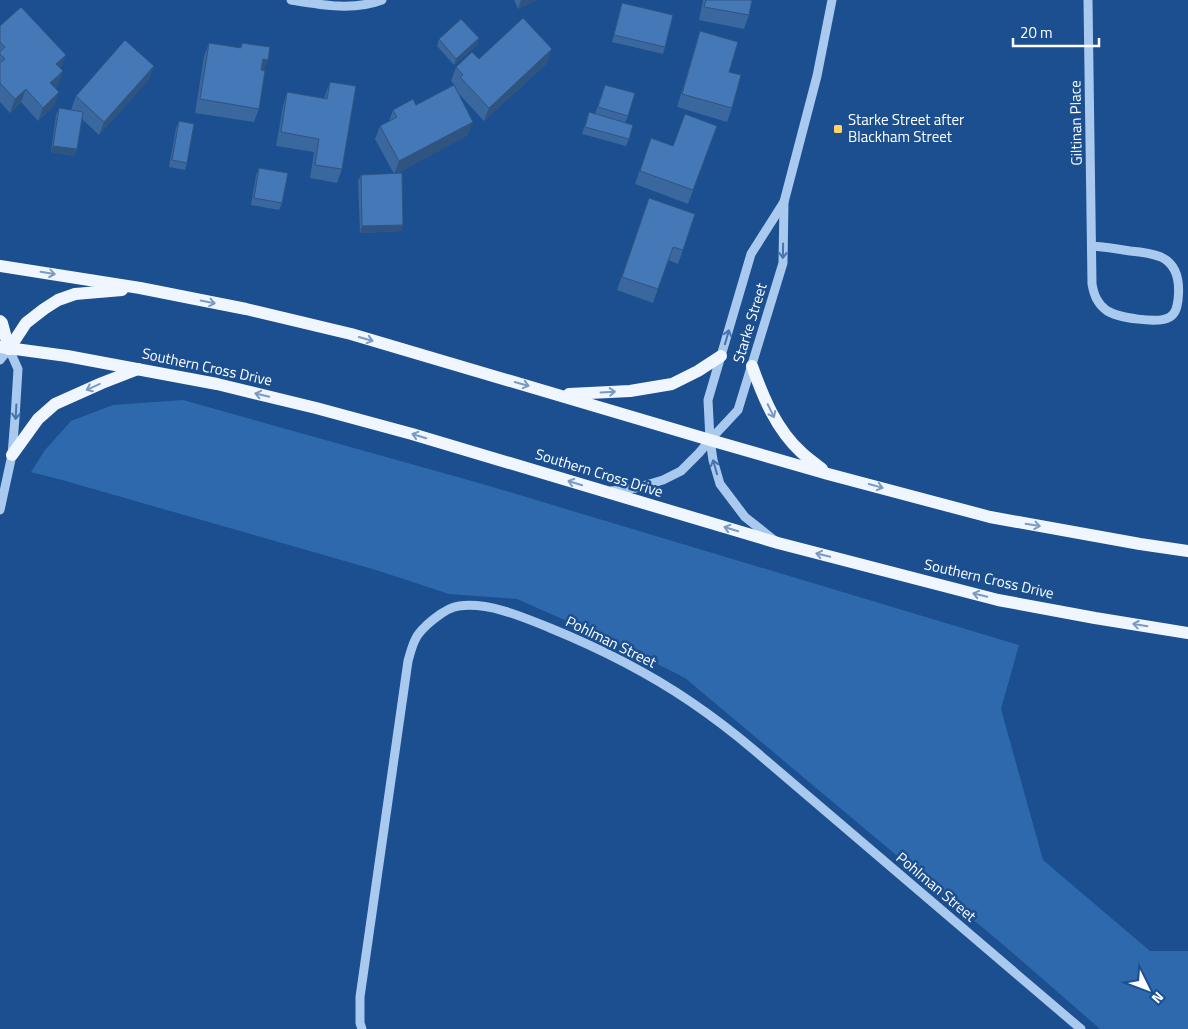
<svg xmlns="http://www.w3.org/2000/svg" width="1188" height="1029" font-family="'Titillium Web',sans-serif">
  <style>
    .green { fill: #2e69ad }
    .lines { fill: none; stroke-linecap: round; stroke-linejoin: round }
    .minor { stroke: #a9c9ee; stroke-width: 9 }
    .major { stroke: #f0f6ff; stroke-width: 12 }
    .wall { fill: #3a679d }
    .shaded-wall { fill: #305480 }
    .building { fill: #4478b7; stroke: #305480 }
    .oneway { stroke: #4674ac }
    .oneway2 { stroke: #7b9ac1 }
    .poi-dot { fill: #ffd166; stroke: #1b4f8f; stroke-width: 2 }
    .labels { text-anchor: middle; stroke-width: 5; stroke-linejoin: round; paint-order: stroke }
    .poi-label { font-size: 15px; fill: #fff; stroke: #1b4f8f; text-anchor: start }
    .street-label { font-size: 15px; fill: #fff; stroke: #1b4f8f }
  </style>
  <rect width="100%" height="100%" fill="#1b4f8f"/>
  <path class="green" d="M183,400l303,85 533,160 -18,64 42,151 107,91h38v78h-88l-93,-81 -322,-270 -73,-37 -95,-42 -68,-5 -73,-24 -314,-90 -31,-8 14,-22 26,-29 42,-16z"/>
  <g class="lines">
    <g class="minor">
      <path d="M291,0c30,5 62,11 91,0"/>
      <path d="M1088,0l4,284c2,11 5,19 14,26 11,8 53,14 64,7 6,-4 7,-10 8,-17 2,-17 0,-35 -17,-43 -10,-4 -20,-5 -31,-6 -12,-2 -25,-4 -38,-5"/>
      <path d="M0,360l9,-11 9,20 -3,49 -3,37 -12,55"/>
      <path d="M611,491l25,-3 27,-8 18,-9 18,-18 11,-13 28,-30 45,-147 1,-61 33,-126 15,-76"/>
      <path d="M774,540l-29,-23 -25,-33 -7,-24 -3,-20 -2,-40 43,-146 33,-52"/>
      <path d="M362,1029l-2,-6v-26l48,-336c2,-7 4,-15 7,-21 5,-12 31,-33 44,-34 30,-4 64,11 91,22 49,20 97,44 141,74 22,15 43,31 63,48l327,279"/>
    </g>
    <g class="major">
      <path d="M0,266l140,22 106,21 105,25 359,106 118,34 162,43 150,27 48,7"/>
      <path d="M0,321l2,2 7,26"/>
      <path d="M0,347l67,9 150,28 99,24 96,26 366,109 220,57 97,18 93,15"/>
      <path d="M9,349l17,-26 18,-14 14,-9 17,-6 47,-4"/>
      <path d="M752,366c11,31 24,63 49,86 6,6 14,11 21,17"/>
      <path d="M569,394l61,-3 42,-7 26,-13 23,-15"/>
      <path d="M12,455l26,-36 17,-15 47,-21 36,-14"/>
    </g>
  </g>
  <g class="wall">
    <path d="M514,0h22l-18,9z"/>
    <path d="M703,0h49l-3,15 -5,14 -45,-9z"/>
    <path d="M622,3l43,44 -2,7 -51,-12 8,-32z"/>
    <path d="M0,26l61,42 -1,1 -2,16 -3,3 -1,18 -16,15 -17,-19 -11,11 -10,-11z"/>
    <path d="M700,31l29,41 3,36 -5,14 -50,-15 19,-62z"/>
    <path d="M479,38l-2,7 -23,20 -17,-19 2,-7z"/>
    <path d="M209,43l31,5 2,-5 22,28 -5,38 -5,13 -59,-9 9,-57z"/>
    <path d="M479,59l68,4 -63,58 -26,-28 10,42 -72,39 7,51 -2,6 -41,2 -2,-52 3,-6 33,-1 -19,-35 5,-13 9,-5 4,-11 23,-5 40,-16v-2l-5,-6 5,-14z"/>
    <path d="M154,66l-5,13 -50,56 -17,-16 -5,30 -3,7 -23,-4 5,-37 3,-7 12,2 5,-14z"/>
    <path d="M330,82l12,87 -5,14 -27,-5 4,-26 -38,-6 7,-40 4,-14 37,6z"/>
    <path d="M605,85l23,31 -3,7 4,16 -3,7 -44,-12 7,-22 6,2z"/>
    <path d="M179,121l8,42 -2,7 -16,-3 7,-39z"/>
    <path d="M717,126l-29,78 -53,-20 16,-46 22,8z"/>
    <path d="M259,168l23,35 -3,7 -28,-5 5,-30z"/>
    <path d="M649,198l34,52 -5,14 -10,-4 -15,43 -36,-13z"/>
  </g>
  <g class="shaded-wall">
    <path d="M521,0h15l-18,9z"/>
    <path d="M479,38l-2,7 -23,20 2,-6z"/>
    <path d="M552,49l-5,14 -63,58 5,-13z"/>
    <path d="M66,55l-5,13 -10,10 5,-14z"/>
    <path d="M263,59l5,1 -5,13h-5z"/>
    <path d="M154,66l-5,13 -50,56 5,-13z"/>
    <path d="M63,71l-5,14 -13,12 5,-14z"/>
    <path d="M26,89l-5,13 -11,11 5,-14z"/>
    <path d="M59,92l-5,14 -16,15 5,-13z"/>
    <path d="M473,122l-5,13 -74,40 5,-14z"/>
    <path d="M53,146l24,3 -3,7 -23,-4z"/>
    <path d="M403,225l-2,6 -41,2 2,-7z"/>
  </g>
  <g class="building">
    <path d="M706,0h46l-3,15 -45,-8z"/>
    <path d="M622,3l51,12 -8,32 -51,-12z"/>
    <path d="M21,7l45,48 -10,9 7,7 -13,12 9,9 -16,16 -17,-19 -11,10 -15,-16v-20l5,-4 -5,-5v-2l5,-5 -5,-5v-16z"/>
    <path d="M523,18l29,31 -63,59 -29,-31 3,-2 -7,-8 16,-15 7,7z"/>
    <path d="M461,19l18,19 -23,21 -17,-20z"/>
    <path d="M700,31l38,11 -9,30 12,3 -9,33 -50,-14z"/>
    <path d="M125,40l29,26 -50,56 -28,-26z"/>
    <path d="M209,43l32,5 1,-5 28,4 -2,13 -5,-1 -2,11 4,1 -6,38 -59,-10z"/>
    <path d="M330,82l26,4 -14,83 -27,-4 4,-26 -38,-7 6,-40 40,7z"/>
    <path d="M454,85l19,37 -74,39 -19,-35 17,-9 -4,-7 20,-11 3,6z"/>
    <path d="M605,85l30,8 -7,23 -30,-9z"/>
    <path d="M59,108l24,4 -6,37 -24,-3z"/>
    <path d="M589,112l44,13 -4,14 -44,-12z"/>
    <path d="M685,114l32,12 -24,64 -53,-19 11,-33 22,8z"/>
    <path d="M179,121l15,3 -7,39 -15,-3z"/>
    <path d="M259,168l29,5 -6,30 -28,-5z"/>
    <path d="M402,173l1,52 -41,1 -1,-51z"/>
    <path d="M649,198l46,16 -12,36 -10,-3 -15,42 -36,-12z"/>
  </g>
  <defs><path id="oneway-shaft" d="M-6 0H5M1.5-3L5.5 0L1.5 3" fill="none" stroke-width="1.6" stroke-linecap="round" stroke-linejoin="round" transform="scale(1.25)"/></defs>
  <g class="oneway">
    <use href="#oneway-shaft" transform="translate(783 251) rotate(91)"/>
    <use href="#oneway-shaft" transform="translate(727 337) rotate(-74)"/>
    <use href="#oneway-shaft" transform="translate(16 412) rotate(93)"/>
    <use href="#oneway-shaft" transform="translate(715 467) rotate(-106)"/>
  </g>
  <g class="oneway2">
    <use href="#oneway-shaft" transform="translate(48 273) rotate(9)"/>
    <use href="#oneway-shaft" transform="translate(208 302) rotate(11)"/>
    <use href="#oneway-shaft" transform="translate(366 339) rotate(16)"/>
    <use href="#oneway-shaft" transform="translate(522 384) rotate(16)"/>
    <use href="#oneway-shaft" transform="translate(93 387) rotate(156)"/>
    <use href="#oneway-shaft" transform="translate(608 392) rotate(-3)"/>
    <use href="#oneway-shaft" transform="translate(262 395) rotate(-166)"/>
    <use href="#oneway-shaft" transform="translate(771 411) rotate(64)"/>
    <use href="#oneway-shaft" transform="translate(419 436) rotate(-163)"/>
    <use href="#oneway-shaft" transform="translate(575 483) rotate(-163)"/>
    <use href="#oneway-shaft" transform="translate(876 486) rotate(15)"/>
    <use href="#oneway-shaft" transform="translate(1033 525) rotate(10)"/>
    <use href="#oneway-shaft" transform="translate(731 529) rotate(-163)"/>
    <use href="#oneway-shaft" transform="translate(823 555) rotate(-166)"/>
    <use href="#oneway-shaft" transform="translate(980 595) rotate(-166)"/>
    <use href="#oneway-shaft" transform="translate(1140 625) rotate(-171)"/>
  </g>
  <rect class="poi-dot" x="833" y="124" width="10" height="10" rx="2.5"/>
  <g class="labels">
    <g class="poi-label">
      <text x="848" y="125">Starke Street after<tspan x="848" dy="17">Blackham Street</tspan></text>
    </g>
    <g class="street-label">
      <text transform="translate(1076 123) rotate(-91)" y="5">Giltinan Place</text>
      <text transform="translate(750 323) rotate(-73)" y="5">Starke Street</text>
      <text transform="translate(207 367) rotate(12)" y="5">Southern Cross Drive</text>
      <text transform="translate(599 473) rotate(17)" y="5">Southern Cross Drive</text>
      <text transform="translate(989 579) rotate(13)" y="5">Southern Cross Drive</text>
      <text transform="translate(611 642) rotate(26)" y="5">Pohlman Street</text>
      <text transform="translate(936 887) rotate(40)" y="5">Pohlman Street</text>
    </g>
  </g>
  <g transform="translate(1148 989) rotate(132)" stroke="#1b4f8f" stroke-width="4" paint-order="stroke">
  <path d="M0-4L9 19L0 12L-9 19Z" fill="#ffffff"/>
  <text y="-8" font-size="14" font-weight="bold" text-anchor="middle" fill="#ffffff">N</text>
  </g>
  <path d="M1013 38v8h86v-8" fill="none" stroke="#ffffff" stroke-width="2.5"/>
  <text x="1020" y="38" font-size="15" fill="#ffffff" stroke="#1b4f8f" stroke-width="4" paint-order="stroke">20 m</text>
</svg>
